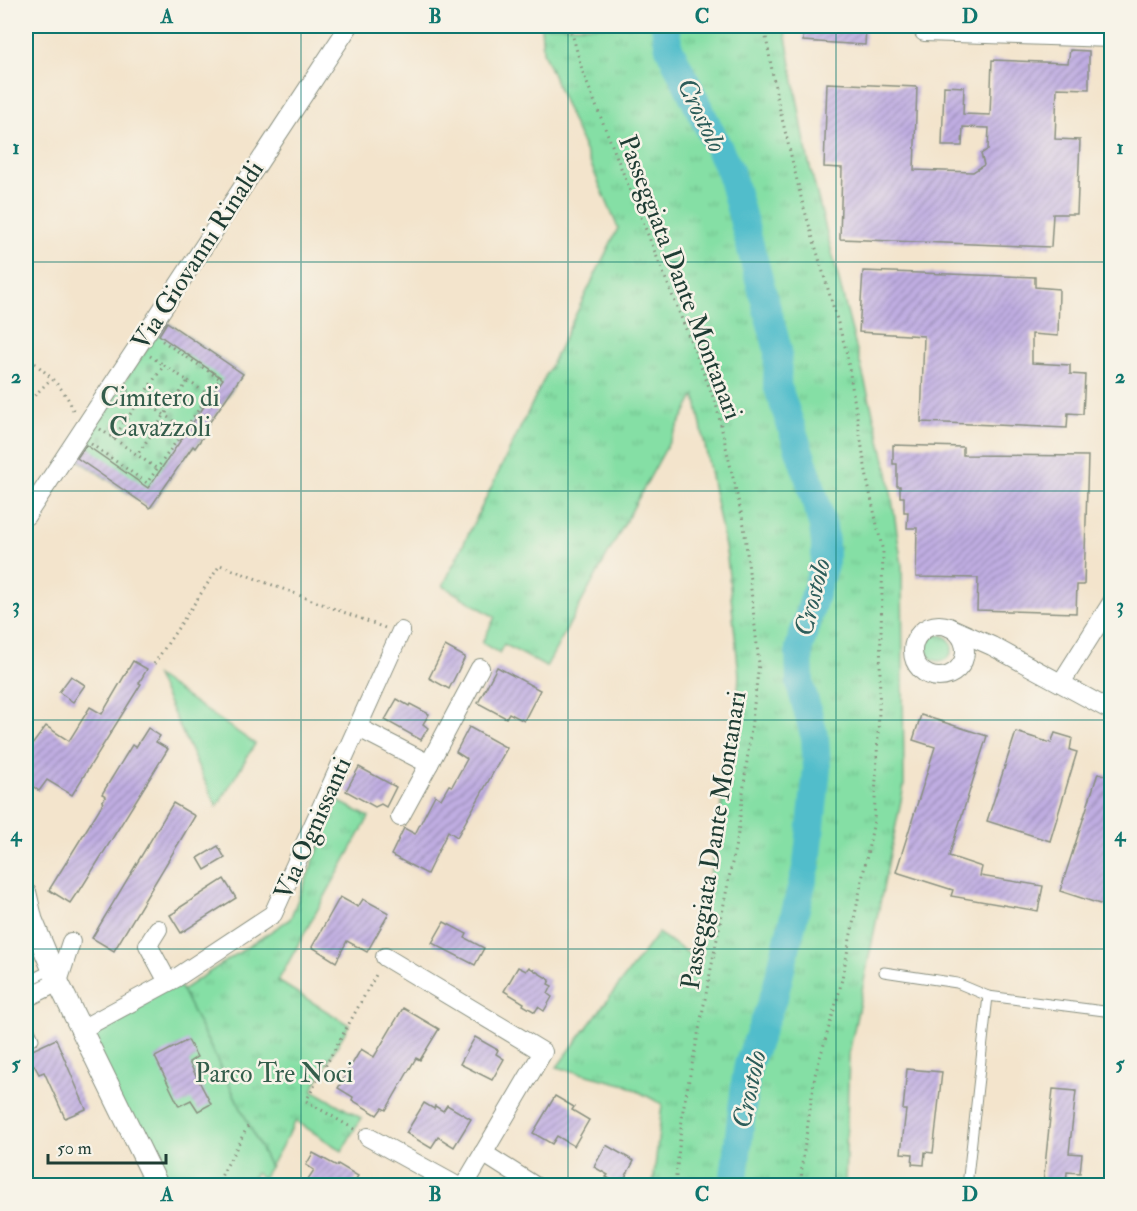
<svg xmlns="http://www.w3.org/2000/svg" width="1137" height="1211" font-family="'IM FELL Double Pica',serif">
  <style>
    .grass { fill: url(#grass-tufts); stroke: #528e6c; stroke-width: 1.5 }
    .cemetery { fill: url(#cemetery-stones); stroke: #528e6c; stroke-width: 1.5 }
    .garden { fill: #85dfa5; stroke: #528e6c; stroke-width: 1.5 }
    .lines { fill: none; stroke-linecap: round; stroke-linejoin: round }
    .river { stroke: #51bdcb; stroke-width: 28 }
    .building { fill: url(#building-hatch) }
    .service-casing { stroke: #899080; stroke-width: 11 }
    .minor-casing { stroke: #899080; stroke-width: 20 }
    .tertiary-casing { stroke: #899080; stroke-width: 23 }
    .path { stroke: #899080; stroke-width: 3; stroke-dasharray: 1.5 4.5; stroke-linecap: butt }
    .service { stroke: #fff; stroke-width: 9 }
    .minor { stroke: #fff; stroke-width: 18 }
    .tertiary { stroke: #fff; stroke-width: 21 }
    .grid { fill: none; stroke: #0f766e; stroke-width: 1.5; stroke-opacity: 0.55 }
    .labels { text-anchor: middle; stroke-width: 5; stroke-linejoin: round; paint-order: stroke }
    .street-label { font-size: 26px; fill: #1f3d34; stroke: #f7f3e8 }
    .park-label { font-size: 26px; fill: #335d4b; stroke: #f7f3e8 }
    .water-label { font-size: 27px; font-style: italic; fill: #2c5d5a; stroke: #f7f3e8 }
    .neatline { fill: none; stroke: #0f766e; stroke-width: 2 }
    .grid-label { font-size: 20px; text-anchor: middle; font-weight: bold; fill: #0f766e }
  </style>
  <defs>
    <pattern id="grass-tufts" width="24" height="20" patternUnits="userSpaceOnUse" patternTransform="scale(1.5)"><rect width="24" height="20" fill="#85dfa5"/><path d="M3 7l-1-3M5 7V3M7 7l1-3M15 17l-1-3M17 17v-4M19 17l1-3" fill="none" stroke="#72c08f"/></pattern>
    <pattern id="cemetery-stones" width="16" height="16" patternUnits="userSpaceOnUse" patternTransform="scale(1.5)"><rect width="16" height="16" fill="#85dfa5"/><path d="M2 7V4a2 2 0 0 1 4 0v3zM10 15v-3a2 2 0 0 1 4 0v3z" fill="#72c08f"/></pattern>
    <pattern id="building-hatch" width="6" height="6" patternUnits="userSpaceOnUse" patternTransform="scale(1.5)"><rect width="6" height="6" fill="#c0ade2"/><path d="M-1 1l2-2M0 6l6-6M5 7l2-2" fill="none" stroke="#9b8eb8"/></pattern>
  </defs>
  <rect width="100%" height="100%" fill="#f7f3e8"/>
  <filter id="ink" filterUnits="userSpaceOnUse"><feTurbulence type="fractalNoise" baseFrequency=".0167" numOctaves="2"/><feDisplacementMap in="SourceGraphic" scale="12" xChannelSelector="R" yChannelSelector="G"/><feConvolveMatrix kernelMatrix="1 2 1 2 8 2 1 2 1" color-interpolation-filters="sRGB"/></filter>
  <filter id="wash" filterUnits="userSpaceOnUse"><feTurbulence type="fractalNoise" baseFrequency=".008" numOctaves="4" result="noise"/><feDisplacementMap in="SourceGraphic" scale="24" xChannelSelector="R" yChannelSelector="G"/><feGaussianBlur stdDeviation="1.35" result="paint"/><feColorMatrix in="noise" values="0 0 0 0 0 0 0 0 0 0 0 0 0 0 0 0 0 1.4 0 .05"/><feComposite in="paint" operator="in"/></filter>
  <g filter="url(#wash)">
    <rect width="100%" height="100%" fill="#f3e4cc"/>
    <g class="grass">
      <path d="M541,26h243l24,133 80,313 14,94 2,220 -55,268 -4,131h-192l9,-81 -36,-19 -69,-18 101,-134 36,24 20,-104 23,-143 2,-35 -12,-118 -32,-162 -149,272 -42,-23 -5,9 -17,-10 13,-26 -52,-31 175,-358 -75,-176z"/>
      <circle cx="939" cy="648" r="13"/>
      <path d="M338,801l31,16 -91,164 71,44 -37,65 49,28 -19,33 -46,-30 -26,46 -88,-177 108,-71z"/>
    </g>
    <path class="cemetery" d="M166,321l77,53 -38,55 2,2 -12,17 -3,-1 -42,61 -77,-52z"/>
    <g class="garden">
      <path d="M156,676l99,68 -38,63z"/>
      <path d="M176,978l94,189 -7,11 -7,-5 -9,12h-89l-78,-155z"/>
    </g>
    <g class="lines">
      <path class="river" d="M665,26l4,22 61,123 48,179 -1,35 31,91 15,51 2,16v18l-26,87 1,36 15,54 2,31 -10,95 -32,129 -27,72 -2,11 -13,110"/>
    </g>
    <g id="blocks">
      <g class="building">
        <path d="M804,26h62l-1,19 -62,-4z"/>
        <path d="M1070,50l19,1v38l-32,-1 -2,51 25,1 -3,74h-24l-2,33 -211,-8 2,-71 -18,-1 3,-84 90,4 -3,83 59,2 11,-7 -3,-11 7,-5 1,-21 -26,-1 -1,19h-20l2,-60 20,1 -1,27 27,1 2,-55 76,3z"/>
        <path d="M863,271l172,6v10l24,2 -1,47 -26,-2v29l38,2v9l15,1 -2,39 -15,-1 -1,15 -146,-6 3,-86 -65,-4z"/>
        <path d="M167,322l76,52 -38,55 2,2 -12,17 -2,-2 -43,62 -73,-50 9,-13 62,43 75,-109 -64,-44z"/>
        <path d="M893,445l70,2v8l125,1 -4,129h-7l-1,28 -99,-3 1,-32 -62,-1 1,-49h-10l1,-16h-4v-15h-4v-11h-3v-22h-4z"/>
        <path d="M445,646l20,11 -16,32 -20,-11z"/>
        <path d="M133,661l14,8 -8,14 2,1 -69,111 -25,-15 -8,11 -13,-10v-28l20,-27 23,15 21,-34 12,7z"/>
        <path d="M497,667l43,23 -16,31 -15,-8 -3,5 -28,-15z"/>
        <path d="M71,676l14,9 -12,17 -14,-10z"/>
        <path d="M397,699l12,7 1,-2 19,10 -6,10 5,4 -7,12 -36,-20z"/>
        <path d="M921,715l66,21 -38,120 33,11 -2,9 63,10 -5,25 -87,-15 2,-6 -57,-18 39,-125 -22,-7z"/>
        <path d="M469,727l38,21 -50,89 -9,-6 -21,43 -36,-19 13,-27 11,6 20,-39 6,4 8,-14 3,1 15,-27 -11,-7z"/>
        <path d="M148,728l12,8 -4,6 12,7 -89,143 -1,-1 -8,12 -21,-13 54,-87 -1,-1 4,-6 -4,-2 30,-49 4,2z"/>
        <path d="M1016,732l35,11 4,-10 17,5 -2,12 7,2 -27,89 -63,-20z"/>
        <path d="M359,767l37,20 -10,20 -5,-3 -6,3 -29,-16z"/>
        <path d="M1098,773l14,4v131l-52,-17z"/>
        <path d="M173,803l22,13 -81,135 -22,-13z"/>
        <path d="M218,846l7,12 -20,12 -7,-12z"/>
        <path d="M224,879l12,19 -55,35 -11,-18 7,-4 -1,-1z"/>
        <path d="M340,897l18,10 5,-8 26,14 -22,39 -20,-11 -11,21 -24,-15z"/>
        <path d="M444,922l23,12 -2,4 19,10 -9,17 -43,-22z"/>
        <path d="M518,967l8,4 3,-4 21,13 -2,4 4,2 -4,8 4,3 -8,14 -6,-4 -3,5 -12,-7 1,-2 -20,-12z"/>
        <path d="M403,1008l36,21 -19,31 -4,-2 -30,52 -4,-2 -5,7 -25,-15 1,-3 -15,-9 23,-39 13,8z"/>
        <path d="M475,1037l23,13 -2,4 8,5 -12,21 -32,-16z"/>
        <path d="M56,1039l30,70 -21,9 -21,-46 -5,2 -5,-9 -8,4v-16z"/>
        <path d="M188,1040l9,17 -8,5 22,42 -13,7 -7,-11 -12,6 -24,-49z"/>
        <path d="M907,1069l35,3 -9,81 -8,-1 -1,13 -12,-1 1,-10 -12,-1 5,-43h-3z"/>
        <path d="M1053,1089l23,2 -7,62 13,1 -2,19 -13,-1 -1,13h-23z"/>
        <path d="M555,1096l19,11 -2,3 17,10 -15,26 -17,-10 -5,8 -19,-11z"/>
        <path d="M424,1103l10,6 1,-3 8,5 4,-6 24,14 -17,28 -16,-10 -7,11 -25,-15z"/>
        <path d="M606,1145l28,16 -13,24 -15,-8 2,-2 -14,-8z"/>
        <path d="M313,1153l24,13 1,-2 20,12 -6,9h-48l10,-15 -8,-5z"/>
      </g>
    </g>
  </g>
  <g filter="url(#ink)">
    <use href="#blocks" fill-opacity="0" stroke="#899080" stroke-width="1.5"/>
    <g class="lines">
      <defs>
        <g id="service">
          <path d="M884,972l73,11 31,13 124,16"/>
          <path d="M26,982l26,-13"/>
          <path d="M26,1021l8,18"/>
          <path d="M967,1186l21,-190"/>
        </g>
        <g id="minor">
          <path d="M924,32l188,6"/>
          <path d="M26,516l323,-490"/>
          <circle cx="939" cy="651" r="26"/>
          <path d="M949,627l43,19 120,65"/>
          <path d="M1061,683l51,-81"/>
          <path d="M357,727l72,37 51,-96"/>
          <path d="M400,817l29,-53"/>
          <path d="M158,929l-10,16 20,37"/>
          <path d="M385,957l158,95 -79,134"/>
          <path d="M26,998l32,-16 13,-40"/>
          <path d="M80,1030l96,-52 97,-64 128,-283"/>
          <path d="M368,1137l89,49"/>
          <path d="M483,1153l52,33"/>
        </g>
        <path id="tertiary" d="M26,894l6,26 26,62 100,204"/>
      </defs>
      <use href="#service" class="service-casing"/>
      <use href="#minor" class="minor-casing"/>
      <use href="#tertiary" class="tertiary-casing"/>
      <g class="path">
        <path d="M570,26l13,47 133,331 28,121 15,139 -21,169 -55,277 -8,76"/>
        <path d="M764,26l13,72 25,103 44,149 22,134 15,68 -4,160 -5,109 -35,172 -24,82 -13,89 -1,22"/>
        <path d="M26,355c18,17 41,33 48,58"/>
        <path d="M150,356l14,9"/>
        <path d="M188,381l21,14"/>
        <path d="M128,390l57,39 35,-50 -59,-39"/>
        <path d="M26,404l25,-25"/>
        <path d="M100,429l56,39"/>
        <path d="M113,439l51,-74 24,16 -51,74"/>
        <path d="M91,444l56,39 38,-54"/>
        <path d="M154,664l66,-99 165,63"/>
        <path d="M26,859l5,18"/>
        <path d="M354,1129l-48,-28 71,-128"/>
        <path d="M216,1186l33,-62"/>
      </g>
      <use href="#service" class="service"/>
      <use href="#minor" class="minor"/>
      <use href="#tertiary" class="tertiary"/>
    </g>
  </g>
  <path class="grid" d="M301,26v1160M568,26v1160M836,26v1160M26,262h1086M26,491h1086M26,720h1086M26,949h1086"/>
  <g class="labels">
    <g class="street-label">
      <text transform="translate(197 255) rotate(-57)" y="9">Via Giovanni Rinaldi</text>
      <text transform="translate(681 277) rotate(69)" y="9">Passeggiata Dante Montanari</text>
      <text transform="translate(312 828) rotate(-66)" y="9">Via Ognissanti</text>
      <text transform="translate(713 840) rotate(-81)" y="9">Passeggiata Dante Montanari</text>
    </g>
    <g class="park-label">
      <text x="160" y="406">Cimitero di<tspan x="160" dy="30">Cavazzoli</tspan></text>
      <text x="274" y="1082">Parco Tre Noci</text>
    </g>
    <g class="water-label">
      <text transform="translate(702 115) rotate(64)" y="9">Crostolo</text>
      <text transform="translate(812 597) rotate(-76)" y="9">Crostolo</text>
      <text transform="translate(749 1089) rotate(-78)" y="9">Crostolo</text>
    </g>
  </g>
  <rect width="1137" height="1211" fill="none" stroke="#f7f3e8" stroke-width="66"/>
  <path d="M48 1154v9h118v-9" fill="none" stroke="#1f3d34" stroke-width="3"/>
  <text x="57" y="1154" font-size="18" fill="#1f3d34" stroke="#f7f3e8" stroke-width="4.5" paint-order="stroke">50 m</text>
  <rect x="33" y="33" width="1071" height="1145" class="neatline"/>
  <g class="grid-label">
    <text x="167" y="23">A</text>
    <text x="435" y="23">B</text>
    <text x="702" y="23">C</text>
    <text x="970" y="23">D</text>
    <text x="16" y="154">1</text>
    <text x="1120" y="154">1</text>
    <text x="16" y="383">2</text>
    <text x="1120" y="383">2</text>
    <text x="16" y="612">3</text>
    <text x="1120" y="612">3</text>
    <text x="16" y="841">4</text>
    <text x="1120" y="841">4</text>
    <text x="16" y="1070">5</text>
    <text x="1120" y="1070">5</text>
    <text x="167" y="1201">A</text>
    <text x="435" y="1201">B</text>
    <text x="702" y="1201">C</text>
    <text x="970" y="1201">D</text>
  </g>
</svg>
